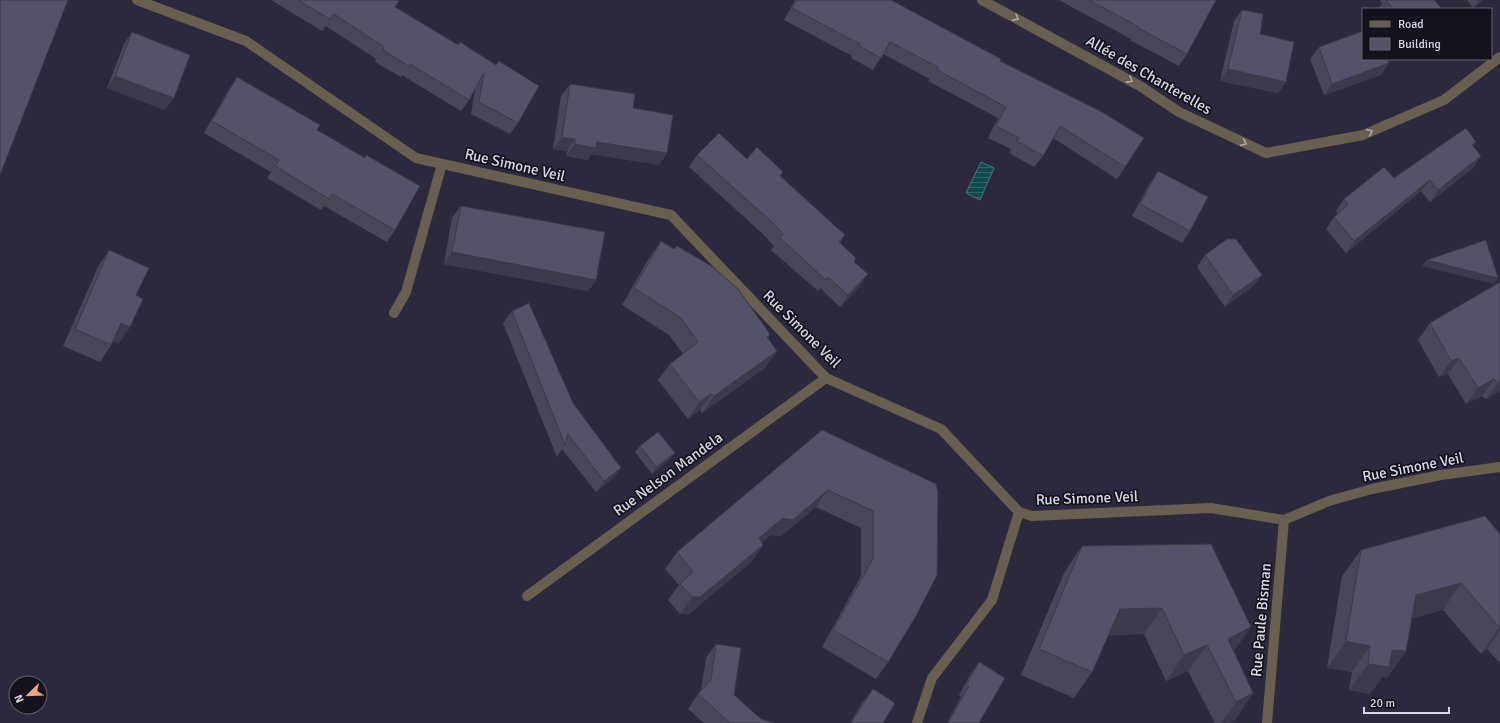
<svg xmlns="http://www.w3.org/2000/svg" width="1500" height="723" font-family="Signika,sans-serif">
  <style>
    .water { fill: url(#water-rules); stroke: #4a7479 }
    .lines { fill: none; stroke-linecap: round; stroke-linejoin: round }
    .minor { stroke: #695f50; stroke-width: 10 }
    .wall { fill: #48475a }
    .shaded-wall { fill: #3b394a }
    .building { fill: #545269; stroke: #3b394a }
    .oneway { stroke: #aca7a9 }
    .labels { text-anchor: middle; stroke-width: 3.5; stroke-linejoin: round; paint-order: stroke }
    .street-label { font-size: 15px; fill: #d8d7e5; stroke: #14131d }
  </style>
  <defs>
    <pattern id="water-rules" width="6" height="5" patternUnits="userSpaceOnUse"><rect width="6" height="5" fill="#0d4a4b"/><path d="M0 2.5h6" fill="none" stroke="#306365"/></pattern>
  </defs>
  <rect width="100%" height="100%" fill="#2c293e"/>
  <path class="water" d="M981,162l13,6 -14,32 -14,-7z"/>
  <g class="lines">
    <g class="minor">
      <path d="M137,0l109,41 170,117 255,57 155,163 115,51 78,83 13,4 179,-8 73,12 45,-19 43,-12 69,-14 59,-8"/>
      <path d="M982,0l158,86 39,26 87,41 97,-18 81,-35 56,-43"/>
      <path d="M394,313l12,-21 36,-128"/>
      <path d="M527,596l299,-218"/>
      <path d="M917,723l15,-45 60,-78 27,-88"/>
      <path d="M1267,723l17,-203"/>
    </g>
  </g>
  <g class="wall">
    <path d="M271,0h125l-1,7 63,38 38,20 22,58 -8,11 -39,-20 4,-25 -6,11 -8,11 -59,-36 -1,2 -26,-15 1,-3 -50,-33 -4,5z"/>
    <path d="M795,0h96l109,61 125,106 -8,12 -64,-41 -10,18 -9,11 -25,-14 2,-4 -23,-11 10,-20 -70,-37 2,-2 -47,-25 -10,16 -22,-12 1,-2 -68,-36z"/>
    <path d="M1059,0h157l-29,54 -8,12 -49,-26 1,-1z"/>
    <path d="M1380,0h54l8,9h-64l4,-5z"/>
    <path d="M1467,0h16l-10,8z"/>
    <path d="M1242,10l18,24 26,48 -8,11 -58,-12 14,-60z"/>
    <path d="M132,32l33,78 -58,-22 17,-44z"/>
    <path d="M1319,47l62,28 -57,20 -14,-36z"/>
    <path d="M237,77l80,53 78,100 -8,12 -63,-36 -3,4 -54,-32 4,-6 -67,-39 25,-44z"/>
    <path d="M570,84l63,24 34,45 -8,12 -68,-11 -3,6 -22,-4 1,-5 -14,-2 8,-53z"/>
    <path d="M1476,142l-3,4v22l-43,34 -9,-11 -75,62 -20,-24 8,-12 4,-3 -2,-3 8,-12z"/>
    <path d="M697,155l50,4 36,13 -2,4 64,59 -5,8 16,15 -2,4 6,24 -20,21 -20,-19 -2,3 -47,-41 3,-4 -9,-10 -76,-69z"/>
    <path d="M1158,171l32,60 -8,12 -50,-27 18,-33z"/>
    <path d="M461,206l135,74 -8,11 -144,-27 8,-46z"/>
    <path d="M661,241l109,93 -2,4 9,13 -12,17 -63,45 -2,-3 -12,9 -30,-39 12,-16 13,-10 -14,-19 -47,-30 27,-47z"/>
    <path d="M109,250l27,45 -6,32 -11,16 -6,-2 -2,4 -11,17 -37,-16 35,-79z"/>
    <path d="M1205,255l57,20 -9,11 -28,21 -28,-40z"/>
    <path d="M1500,282v109l-14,8 -4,-3 -16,8 -18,-30 -9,3 -21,-37 12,-17z"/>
    <path d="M512,311l61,92 48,65 -9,11 -16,13 -34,-43 -5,8 -54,-134z"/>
    <path d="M822,430l114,54 -48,178 -12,17 -54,-32 39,-71v-48l-45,-21 -35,29 -10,-1 -10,8 2,2 -12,17 -62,52h-9l-12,-14 11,-15 -14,-16 12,-17z"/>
    <path d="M640,446l30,13 -18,15 -17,-22z"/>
    <path d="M1500,534v127l-1,1 -12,-13 -6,5 -38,-44 -31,8 -6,33 -19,27 -5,-1 -12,17 -21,-4 3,-18 -25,-4 15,-92 19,-26z"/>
    <path d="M1082,546l152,105 19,42 -18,27 -7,3h-13l-27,-52 -22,10 -22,-47 -36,1 -16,37 -18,26 -53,-23 43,-102z"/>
    <path d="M716,644l18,51 27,24 13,4h-70l-16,-14 10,-15 3,-4 5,-32z"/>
    <path d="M979,662v61h-32l14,-26 -2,-2 12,-22z"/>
    <path d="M873,689l10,34h-33l12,-20z"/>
  </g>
  <g class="shaded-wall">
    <path d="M1479,0h4l-10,8z"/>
    <path d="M1389,63l-8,12 -57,20 8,-11z"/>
    <path d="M1228,69l58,13 -8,11 -58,-12z"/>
    <path d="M115,76l59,22 -9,12 -58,-22z"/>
    <path d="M562,137l13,2 -8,12 -14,-2z"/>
    <path d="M597,142l70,11 -8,12 -68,-11 -3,6 -22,-4 9,-12z"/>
    <path d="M1481,156l-8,12 -43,34 8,-12z"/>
    <path d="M1430,180l-9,11 -75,62 8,-12z"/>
    <path d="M452,252l144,28 -8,11 -144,-27z"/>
    <path d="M1427,260l71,18 -4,6 -72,-18z"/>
    <path d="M868,274l-8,12 -20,21 8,-12z"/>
    <path d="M1262,275l-9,11 -28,21 8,-12z"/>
    <path d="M121,323l9,4 -11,16 -9,-4z"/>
    <path d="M777,351l-12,17 -63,45 12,-17z"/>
    <path d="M1459,358l-11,16 -9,3 12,-16z"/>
    <path d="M1494,379l-12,17 -16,8 12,-16z"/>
    <path d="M1500,381v10l-14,8 12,-16z"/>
    <path d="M711,394l-11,16 -12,9 11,-17z"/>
    <path d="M675,453l-5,6 -18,15 4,-7z"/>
    <path d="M621,468l-9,11 -16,13 8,-11z"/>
    <path d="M828,490l-12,17 -35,29 -10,-1 -24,20 12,-17 24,-20z"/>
    <path d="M763,545l-12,17 -62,52h-9l12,-17z"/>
    <path d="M1461,583l-18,27 -46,12 19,-27z"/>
    <path d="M1162,608l-18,26 -43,2 19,-27z"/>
    <path d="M1500,626v4l-13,19 -6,5z"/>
    <path d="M1251,627l-19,27 -4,-15z"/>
    <path d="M1346,641l24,5 -18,26 -25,-4z"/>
    <path d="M1207,645l-19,26 -22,10 18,-26z"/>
    <path d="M1392,650l14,1 -19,27 -5,-1 -12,17 -21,-4 19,-26z"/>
    <path d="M1253,693l-18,27 -7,3h-7l15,-21z"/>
  </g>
  <g class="building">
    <path d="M0,0h68l-68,175z"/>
    <path d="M298,0h98l3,1 -4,6 63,38 2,-3 36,23 3,-4 40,25 -21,37 -39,-21 5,-29 -15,27 -59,-36 -1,2 -26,-16 1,-3 -50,-33 -4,5z"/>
    <path d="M797,0h94l110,59 -1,2 102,51 42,26 -19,29 -65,-41 -17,30 -26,-15 2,-3 -23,-12 10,-19 -69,-37 1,-3 -48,-25 -9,16 -22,-12 1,-2 -68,-36z"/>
    <path d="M1089,0h127l-29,54 -49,-26 1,-1z"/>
    <path d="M1386,0h48l8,9h-49z"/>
    <path d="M1242,10l21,4 -3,20 34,8 -8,40 -58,-13z"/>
    <path d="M1363,31v28h24l2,4 -57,21 -13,-37z"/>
    <path d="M132,32l58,23 -16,43 -59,-22z"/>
    <path d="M237,77l83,48 -3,5 48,28 1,-3 54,31 -25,44 -63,-36 -3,5 -54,-33 4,-6 -67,-39z"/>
    <path d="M570,84l65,10 -2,14 40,7 -6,38 -70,-11 -1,6 -21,-4v-5l-13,-2z"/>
    <path d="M1466,128l10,14 -4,3 9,11 -43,34 -8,-10 -76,61 -20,-24 14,-12 -4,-6 40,-32 10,11z"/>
    <path d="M719,133l28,26 10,-12 26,25 -3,4 65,59 -6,7 17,16 -2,4 14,12 -20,21 -20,-18 -2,3 -46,-42 3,-4 -9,-10 -77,-69z"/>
    <path d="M1158,171l50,26 -18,34 -50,-27z"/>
    <path d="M461,206l144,26 -9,48 -144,-28z"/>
    <path d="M1227,239h9l26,36 -29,20 -28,-40z"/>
    <path d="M1486,240l12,38 -71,-18z"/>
    <path d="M661,241l13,8 3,-3 36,21 25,22 32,45 -3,3 10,14 -63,45 -3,-2 -12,8 -29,-38 28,-22 -17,-24 -47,-30z"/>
    <path d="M109,250l40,18 -13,27 7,4 -13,28 -9,-4 -10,22 -36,-16z"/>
    <path d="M1500,282v99l-2,2 -4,-4 -16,9 -19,-30 -8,3 -21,-38z"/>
    <path d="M529,303l44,100 48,65 -17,13 -36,-47 -3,11 -53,-134z"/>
    <path d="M822,430l114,54 2,8 -1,83 -21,41 -28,46 -55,-32 40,-71v-48l-45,-21 -35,30 -10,-2 -24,20 4,7 -63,52h-8l-12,-13 13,-12 -16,-20z"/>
    <path d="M658,432l17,21 -19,14 -16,-21z"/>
    <path d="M1485,516l15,18v92l-1,1 -38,-44 -45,12 -10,56 -14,-1 -3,17 -21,-3 2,-18 -24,-5 15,-91z"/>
    <path d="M1211,544l40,83 -23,12 25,54 -17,9 -29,-57 -23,10 -22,-47 -42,1 -28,63 -53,-23 43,-103z"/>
    <path d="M716,644l25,4 -7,47 27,24 13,4h-44l-32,-29 13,-14z"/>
    <path d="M979,662l26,16 -26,45h-31l21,-37 -3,-1z"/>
    <path d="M873,689l22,14 -12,20h-32z"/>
  </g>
  <defs><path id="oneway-chevron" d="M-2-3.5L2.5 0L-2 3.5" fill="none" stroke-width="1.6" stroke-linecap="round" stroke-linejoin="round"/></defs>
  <g class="oneway">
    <use href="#oneway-chevron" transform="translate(1016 18) rotate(28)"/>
    <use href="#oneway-chevron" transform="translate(1130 80) rotate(29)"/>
    <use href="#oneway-chevron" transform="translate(1370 132) rotate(-24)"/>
    <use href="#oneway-chevron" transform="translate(1244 143) rotate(25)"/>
  </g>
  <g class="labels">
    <g class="street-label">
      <text transform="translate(1149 75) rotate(30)" y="5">Allée des Chanterelles</text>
      <text transform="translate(515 165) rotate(13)" y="5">Rue Simone Veil</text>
      <text transform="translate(802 329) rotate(45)" y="5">Rue Simone Veil</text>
      <text transform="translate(1413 467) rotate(-11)" y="5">Rue Simone Veil</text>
      <text transform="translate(668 474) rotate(-36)" y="5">Rue Nelson Mandela</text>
      <text transform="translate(1087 498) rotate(-2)" y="5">Rue Simone Veil</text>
      <text transform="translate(1261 620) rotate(-85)" y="5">Rue Paule Bisman</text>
    </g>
  </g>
  <rect x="1362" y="8" width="130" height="52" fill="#14131d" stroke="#62616d"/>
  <rect x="1370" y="21" width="20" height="6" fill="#695f50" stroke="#62616d"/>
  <text x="1398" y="28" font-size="12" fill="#d8d7e5">Road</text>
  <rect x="1370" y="38" width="20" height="12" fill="#545269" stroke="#62616d"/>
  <text x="1398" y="48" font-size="12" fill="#d8d7e5">Building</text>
  <g transform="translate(28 695) rotate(247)"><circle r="19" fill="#14131d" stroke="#62616d"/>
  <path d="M0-3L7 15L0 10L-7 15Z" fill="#f2a17e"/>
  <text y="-6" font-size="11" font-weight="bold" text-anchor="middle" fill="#d8d7e5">N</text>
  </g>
  <path d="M1364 707v6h85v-6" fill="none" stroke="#d8d7e5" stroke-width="2"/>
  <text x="1370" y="707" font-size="12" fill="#d8d7e5" stroke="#14131d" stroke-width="3" paint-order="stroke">20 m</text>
</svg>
